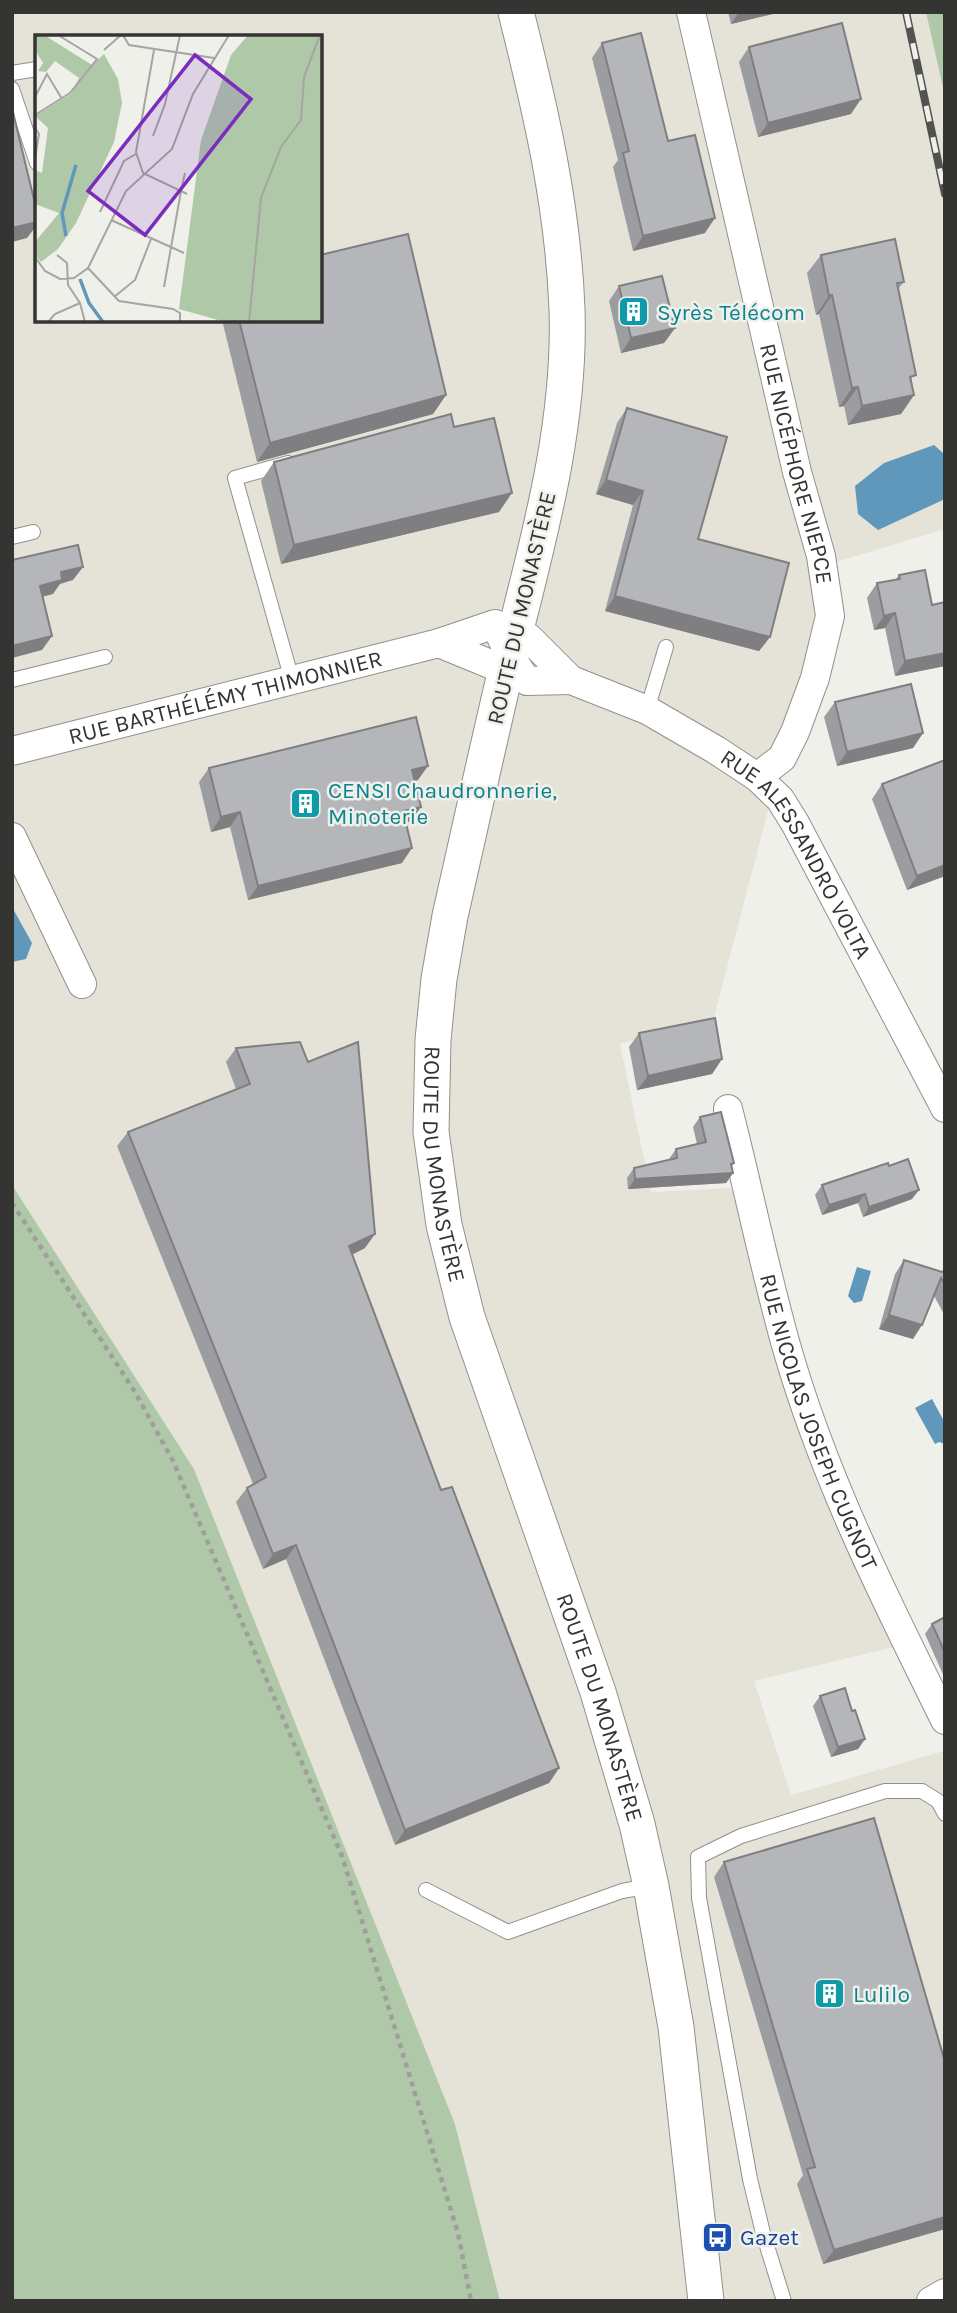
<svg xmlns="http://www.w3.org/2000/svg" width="957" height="2313" font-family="Karla,sans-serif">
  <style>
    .built { fill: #e5e3d8; fill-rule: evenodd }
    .green { fill: #afc8a8 }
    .water { fill: #5f98ba }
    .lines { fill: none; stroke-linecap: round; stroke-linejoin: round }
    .service-casing { stroke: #90908b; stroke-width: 16 }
    .minor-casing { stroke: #90908b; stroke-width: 30 }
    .tertiary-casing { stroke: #90908b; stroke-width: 37 }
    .path { stroke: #9e9e9a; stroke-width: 4.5; stroke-dasharray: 5 5; stroke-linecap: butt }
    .service { stroke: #fff; stroke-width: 14 }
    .minor { stroke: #fff; stroke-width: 28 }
    .tertiary { stroke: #fff; stroke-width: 35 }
    .rail-casing { stroke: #52524f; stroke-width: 8 }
    .rail { stroke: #f0f0eb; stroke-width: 5; stroke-dasharray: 16; stroke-linecap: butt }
    .wall { fill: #9c9da0 }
    .shaded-wall { fill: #7f7f82 }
    .building { fill: #b5b6ba; stroke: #7f7f82; stroke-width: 2 }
    .labels { text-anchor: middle; stroke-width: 5; stroke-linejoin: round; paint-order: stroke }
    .culture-label { font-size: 23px; fill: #0d838f; stroke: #f0f0eb; text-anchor: start }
    .street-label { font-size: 23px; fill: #343432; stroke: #f0f0eb }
    .transit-label { font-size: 23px; fill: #164399; stroke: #f0f0eb; text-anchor: start }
    .inset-river { fill: none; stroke: #5f98ba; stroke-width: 3.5 }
    .inset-road { fill: none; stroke: #a5a5a1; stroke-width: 2 }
    .view { fill: #7b2cbf; fill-opacity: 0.15; stroke: #7b2cbf; stroke-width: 3.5 }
    .inset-edge { fill: none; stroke: #343432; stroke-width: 3.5 }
  </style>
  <rect width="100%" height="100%" fill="#f0f0eb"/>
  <path class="built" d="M12,12h914l19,85v432l-112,34 -119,454 -94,27 31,148 80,-4 162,459 -139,34 37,114 153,-44 1,2v548h-445l-45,-177 -261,-655 -182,-284zM37,37h283v283h-283z"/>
  <g class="green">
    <path d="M926,12h19v85z"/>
    <path d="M12,1185l182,284 261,655 45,177h-488z"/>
  </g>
  <g class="water">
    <path d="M934,445l9,8 2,8v38l-67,31 -20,-16 -3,-28 29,-23z"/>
    <path d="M12,907l20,36 -6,16 -14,3z"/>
    <path d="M857,1267l14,4 -9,30 -8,2 -6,-7z"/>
    <path d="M932,1399l13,24v21l-6,-2 -4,2 -20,-36z"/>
  </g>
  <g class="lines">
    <defs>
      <g id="service">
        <path d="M12,73l25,-4"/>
        <path d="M12,89l25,74"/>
        <path d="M288,463l-53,15 57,202"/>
        <path d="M12,537l21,-5"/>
        <path d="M12,680l93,-23"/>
        <path d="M647,710l19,-63"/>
        <path d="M426,1890l82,42 114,-41 28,-5"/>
        <path d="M784,2301l-21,-68 -13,-54 -51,-281 -1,-41 43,-21 144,-45h37l16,10 7,13"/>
      </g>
      <g id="minor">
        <path id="s1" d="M691,12l106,460 24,84 9,60 -15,62 -20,54 -13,26 -25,19"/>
        <path id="s2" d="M439,643l56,23 15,-10 19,-18 42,42 76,30 69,40 41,27 23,22 15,24 150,285"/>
        <path id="s3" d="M12,751l427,-108 56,-19 15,32 17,25 44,-1"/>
        <path d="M12,837l70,147"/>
        <path id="s4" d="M728,1109c20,78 36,158 58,236 37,131 99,254 159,375"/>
        <path d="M931,2301l14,-8"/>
      </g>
      <g id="tertiary">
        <path id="s5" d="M516,12c25,100 47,194 51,297 4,117 -29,232 -57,344 -21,87 -40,175 -60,263l-11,63 -6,61 -2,92 13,93 23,92 131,375 39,132 14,62 25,141 30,274"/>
      </g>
    </defs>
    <use href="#service" class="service-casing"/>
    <use href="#minor" class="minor-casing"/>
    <use href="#tertiary" class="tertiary-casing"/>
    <path class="path" d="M12,1203l123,189 38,69 169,395 116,377 13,68"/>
    <use href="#service" class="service"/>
    <use href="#minor" class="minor"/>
    <use href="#tertiary" class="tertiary"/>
    <defs>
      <path id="rail" d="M906,12l39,182"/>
    </defs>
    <use href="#rail" class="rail-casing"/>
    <use href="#rail" class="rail"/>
  </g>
  <g class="wall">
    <path d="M728,12h53l-50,12z"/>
    <path d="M602,43l66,98 37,92 -72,18 -20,-84 5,-7 -26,-102z"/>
    <path d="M749,47l102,67 -93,23 -19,-75z"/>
    <path d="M821,255l83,27 -6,7 16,106 -13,19 -53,11 -4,-19 -5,1 -20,-93 -3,1 -9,-42z"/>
    <path d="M619,286l56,42 -11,15 -43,10 -12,-52z"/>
    <path d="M222,320h98l126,75 -13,19 -176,48z"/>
    <path d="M627,408l71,131 72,98 -11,14 -154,-40 28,-106 -37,-11 21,-71z"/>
    <path d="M454,427l45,85 -218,52 -20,-83 13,-19z"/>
    <path d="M899,575l33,30 13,-3v64l-50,10 -10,-48 -11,2 -7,-32 10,-15 19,-4z"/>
    <path d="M835,702l88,31 -10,15 -76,18 -13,-49z"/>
    <path d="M209,768l209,12 -3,1 -4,40 -5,2 -4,40 -154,37 -18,-73 -19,5 -12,-50z"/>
    <path d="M882,784l63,92 -38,14 -35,-91z"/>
    <path d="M639,1033l83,26 -10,15 -75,16 -8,-43z"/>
    <path d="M236,1048l129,200 -13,7 89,235 118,278 -10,15 -154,62 -109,-286 -23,10 -27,-67 11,-14 6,-4 -136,-338 11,-14 108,-43 -10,-27z"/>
    <path d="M700,1117l31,49 2,7 -7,10 -98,6 -1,-11 7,-10 35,-9 7,-10 21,-5 -4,-17z"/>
    <path d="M889,1166l23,33 -49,18 -5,-14 -36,12 -7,-20 7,-10z"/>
    <path d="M904,1260l38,12 3,-2v46l-11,-20 -21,43 -34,-10 16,-55z"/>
    <path d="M945,1617v62l-20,-45 7,-10z"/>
    <path d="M820,1696l32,15 13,28 -7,10 -27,8 -18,-51z"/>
    <path d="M724,1862l221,200v167l-122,35 -26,-80 6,-9 -89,-298z"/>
  </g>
  <g class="shaded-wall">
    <path d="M739,12h42l-50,12z"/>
    <path d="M861,99l-10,15 -93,23 10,-14z"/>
    <path d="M715,218l-10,15 -72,18 10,-15z"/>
    <path d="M37,222v3l-10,13 -15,4v-14z"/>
    <path d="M832,295l-13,19 -3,1 13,-19z"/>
    <path d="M675,328l-11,15 -43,10 10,-15z"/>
    <path d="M858,387l-14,19 -5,1 13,-19z"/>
    <path d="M446,395l-13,19 -176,48 13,-19z"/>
    <path d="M914,395l-13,19 -53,11 14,-19z"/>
    <path d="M606,480l37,11 -10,14 -37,-11z"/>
    <path d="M512,493l-13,19 -218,52 13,-19z"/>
    <path d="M83,567l-10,13 -13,4 -7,10 -23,6 10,-14 21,-14z"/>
    <path d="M615,596l155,41 -11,14 -154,-40z"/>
    <path d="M895,613l-10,15 -11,2 10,-14z"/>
    <path d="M52,636l-10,14 -30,8v-12z"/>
    <path d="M945,653v13l-50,10 10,-15z"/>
    <path d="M923,733l-10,15 -76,18 10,-14z"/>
    <path d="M428,766l-10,14 -16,4 10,-14z"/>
    <path d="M421,807l-10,14 -18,5 10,-15z"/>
    <path d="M240,812l-10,15 -19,5 10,-15z"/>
    <path d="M412,848l-10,15 -154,37 10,-14z"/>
    <path d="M945,865v11l-38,14 10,-14z"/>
    <path d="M722,1059l-10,15 -75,16 11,-14z"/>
    <path d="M734,1163l-7,10h6l-7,10 -98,6 7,-10z"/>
    <path d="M919,1190l-7,9 -49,18 6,-10z"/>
    <path d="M865,1194l-7,9 -36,12 7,-10z"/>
    <path d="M375,1234l-10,14 -27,13 11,-15z"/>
    <path d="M889,1315l33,10 -9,14 -34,-10z"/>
    <path d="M296,1545l-10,14 -23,10 10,-15z"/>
    <path d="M865,1739l-7,10 -27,8 7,-10z"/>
    <path d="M559,1768l-10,15 -154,62 10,-15z"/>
    <path d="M945,2217v12l-122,35 11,-14z"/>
  </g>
  <g class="building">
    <path d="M842,23l19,76 -93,24 -19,-76z"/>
    <path d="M641,33l27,108 27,-6 20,83 -72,18 -20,-83 6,-2 -27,-108z"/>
    <path d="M12,108l25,104v10l-25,6z"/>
    <path d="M408,234l38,161 -176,48 -31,-123h81v-65z"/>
    <path d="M895,239l9,43 -7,1 19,92 -6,2 4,18 -52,11 -4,-19 -6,1 -20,-93 -3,1 -8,-41z"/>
    <path d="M662,276l13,52 -44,10 -12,-52z"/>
    <path d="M627,408l100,29 -29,102 91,24 -19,74 -155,-41 28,-105 -37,-11z"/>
    <path d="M451,414l3,13 40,-9 18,75 -218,52 -20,-83z"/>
    <path d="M78,545l5,22 -22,5 1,8 -22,6 12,50 -40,10v-86z"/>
    <path d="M925,570l7,35 13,-3v51l-40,8 -10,-48 -11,3 -7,-33 23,-4 -1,-4z"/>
    <path d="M911,684l12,49 -76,19 -12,-50z"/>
    <path d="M416,717l12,49 -16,4 9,37 -18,4 9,37 -154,38 -18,-74 -19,5 -12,-49z"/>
    <path d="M945,760v105l-28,11 -35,-92z"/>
    <path d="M715,1018l7,41 -74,17 -9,-43z"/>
    <path d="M300,1042l8,20 50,-20 17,192 -26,12 92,244 11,-3 107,281 -154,62 -109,-285 -23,9 -26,-66 19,-11 -138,-345 122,-48 -14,-36z"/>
    <path d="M721,1112l13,51 -3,1 2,9 -98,6 -1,-11 43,-10 -1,-9 30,-7 -6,-25z"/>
    <path d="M908,1159l11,31 -50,17 -4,-13 -36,11 -7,-20 66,-22 1,3z"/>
    <path d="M904,1260l38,12 3,-2v15l-4,-7 -19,47 -33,-10z"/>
    <path d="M945,1617v36l-13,-29z"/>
    <path d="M845,1688l7,23 3,-1 10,29 -27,8 -18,-51z"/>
    <path d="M874,1818l71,244v155l-111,33 -27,-81 8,-2 -91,-305z"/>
  </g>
  <defs>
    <symbol id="building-square" viewBox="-11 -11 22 22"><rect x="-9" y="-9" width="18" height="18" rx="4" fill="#0f9aa8" stroke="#f0f0eb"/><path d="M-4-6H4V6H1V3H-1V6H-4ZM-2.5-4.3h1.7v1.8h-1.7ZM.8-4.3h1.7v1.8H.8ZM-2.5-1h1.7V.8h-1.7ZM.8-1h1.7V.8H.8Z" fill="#fff"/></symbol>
    <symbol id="bus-square" viewBox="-11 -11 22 22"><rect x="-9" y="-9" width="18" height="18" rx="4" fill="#1a4fb4" stroke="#f0f0eb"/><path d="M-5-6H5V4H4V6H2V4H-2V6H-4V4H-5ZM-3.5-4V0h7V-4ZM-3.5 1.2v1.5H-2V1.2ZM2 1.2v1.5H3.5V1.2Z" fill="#fff"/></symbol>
  </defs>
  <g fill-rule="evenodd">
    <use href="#building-square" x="616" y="294" width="35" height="35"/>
    <use href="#building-square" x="288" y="786" width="35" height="35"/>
    <use href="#building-square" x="812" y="1976" width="35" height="35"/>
    <use href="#bus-square" x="700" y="2220" width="35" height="35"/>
  </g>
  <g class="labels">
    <g class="culture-label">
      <text x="657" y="320">Syrès Télécom</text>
      <text x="328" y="798">CENSI Chaudronnerie,<tspan x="328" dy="26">Minoterie</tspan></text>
      <text x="853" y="2002">Lulilo</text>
    </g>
    <g class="street-label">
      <text dy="8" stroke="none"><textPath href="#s1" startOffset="464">RUE NICÉPHORE NIEPCE</textPath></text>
      <text transform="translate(521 608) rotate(-77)" y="8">ROUTE DU MONASTÈRE</text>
      <text dy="8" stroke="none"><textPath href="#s3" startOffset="220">RUE BARTHÉLÉMY THIMONNIER</textPath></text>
      <text dy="8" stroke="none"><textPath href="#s2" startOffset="460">RUE ALESSANDRO VOLTA</textPath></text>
      <text dy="8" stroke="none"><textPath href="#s5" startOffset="1172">ROUTE DU MONASTÈRE</textPath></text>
      <text dy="8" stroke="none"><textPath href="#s4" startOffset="326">RUE NICOLAS JOSEPH CUGNOT</textPath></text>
      <text dy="8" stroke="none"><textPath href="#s5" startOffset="1740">ROUTE DU MONASTÈRE</textPath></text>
    </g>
    <g class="transit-label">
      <text x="740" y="2245">Gazet</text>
    </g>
  </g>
  <g transform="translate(35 35)">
    <rect width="287" height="287" fill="#f0f0eb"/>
    <path d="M0,0h9l48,30 12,-11 14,25 4,24 -8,39 -38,81 -18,26 -17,13 -6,-7v-13l24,-29 -24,-9v-34l7,3 6,-45 -13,-12 36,-22 8,-16 -24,-17 -9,11 -8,-1 5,-8 -8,-13zM213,0h74v287h-97l-46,-13 22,-169 30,-85z" fill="#afc8a8"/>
    <path class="inset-river" d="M31,201l-4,-23 14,-48M45,244l9,24 14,19"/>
    <path class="inset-road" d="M88,0l6,10 85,13M69,15l17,-15M119,15l-18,102 7,21 38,18 -17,96M0,62l12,-23 15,25M0,80l35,-22 27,-34 -39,-24M0,93l4,6 -4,24M118,101l12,-32 15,-69M150,138l-4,18 6,3M65,177l24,-51 12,-7M76,185l73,33M22,220l10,8 1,22 12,18 5,19M0,222l10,14 15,8 14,-1 14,-10 38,-77 46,-42 21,-55 36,-59M53,233l31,33 54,8 7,4v9M79,262l21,-17 16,-41M13,287l7,-8 25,-11M214,287l12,-124 20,-51 20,-27 3,-43 16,-42"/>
    <path class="view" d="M160,20l56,44 -106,136 -57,-44z"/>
    <rect width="287" height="287" class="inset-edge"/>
  </g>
  <rect width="957" height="2313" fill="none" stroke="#343432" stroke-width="28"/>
</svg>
